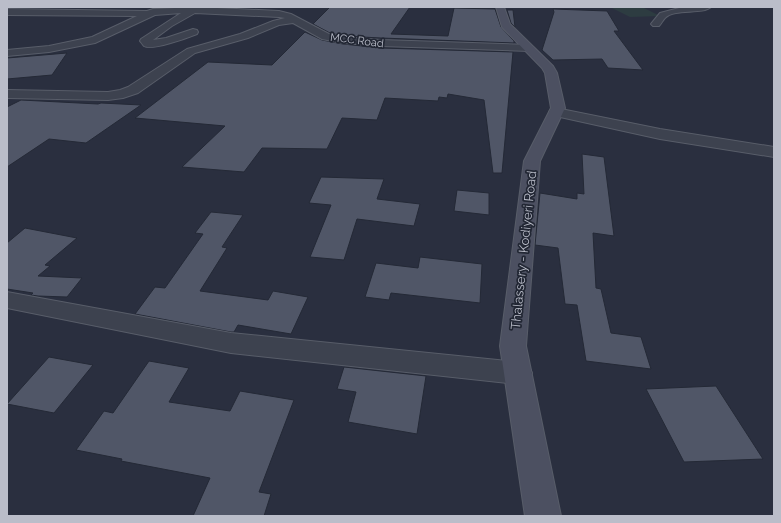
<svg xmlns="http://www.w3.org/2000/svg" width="781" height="523" font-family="Raleway,sans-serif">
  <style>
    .green { fill: #2d3c41 }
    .building { fill: #505667; stroke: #242936 }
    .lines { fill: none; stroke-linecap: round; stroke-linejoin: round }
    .street-casing { stroke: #585d69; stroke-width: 2 }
    .secondary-casing { stroke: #585d69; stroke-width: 2 }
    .street { fill: #3d424f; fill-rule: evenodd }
    .secondary { fill: #4c5061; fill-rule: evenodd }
    .labels { text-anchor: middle; stroke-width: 3.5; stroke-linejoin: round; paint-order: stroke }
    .far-street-label { font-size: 11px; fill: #babdc9; stroke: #222734 }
    .street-label { font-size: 13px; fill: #babdc9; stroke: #222734 }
  </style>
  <rect width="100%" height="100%" fill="#2a2f3f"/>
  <path class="green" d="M610,7h32l18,9 -30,1z"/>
  <g class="building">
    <path d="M330,7h80l-19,27 57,2 6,-28 41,1 6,18 13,14v2l-133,-5 -38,-2 -13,-3 -17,-9z"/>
    <path d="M553,9l54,2 12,20h-5l29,39 -35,-2 -6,-9 -49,1 -11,-10 12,-38z"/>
    <path d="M507,10h6l2,17 -4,-4z"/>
    <path d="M305,32l17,8 21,4 38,4 132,4 -11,121h-9l-9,-73 -36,-6 -1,4 -8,-1 -1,4 -53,-3 -8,22 -35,-2 -15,31 -65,-1 -18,24 -62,-5 43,-41 -90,-8 73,-56 64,3z"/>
    <path d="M67,53l-15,22 -45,4v-21z"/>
    <path d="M21,100l77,4 3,-1 40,2 -55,38 -37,-4 -42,28v-60z"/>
    <path d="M582,154l22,3 10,79 -21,-3 3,55 5,1 10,44 30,4 10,32 -65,-8 -9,-56 -12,-1 -7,-56 -23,-3 5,-52 37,6v-6l7,1z"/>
    <path d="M321,177l63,2 -7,20 43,5 -6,22 -57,-7 -13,41 -34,-3 21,-52 -22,-2z"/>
    <path d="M457,190l32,3v22l-35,-4z"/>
    <path d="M211,212l32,3 -21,32 5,1 -27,43 68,9 5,-9 35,6 -17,37 -53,-9 -4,7h-3l-96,-18 20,-27 10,1 38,-54 -8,-1z"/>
    <path d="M25,228l52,10 -32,27 5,1 -12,10 44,2 -15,19 -29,-1 -7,-1 2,-2 -26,-4v-46z"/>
    <path d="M420,257l62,7 -2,39 -89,-10 -2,7 -24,-3 11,-34 42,5z"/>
    <path d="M49,357l44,8 -39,48 -47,-9z"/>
    <path d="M149,361l40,7 -20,34 61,9 10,-20 54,9 -35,92 12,2 -7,22h-71l17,-38 -89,-17 1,-2 -46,-9 28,-39 9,2z"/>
    <path d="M344,367l82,9 -9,58 -69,-12 8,-30 -19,-3z"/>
    <path d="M716,386l47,73 -79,3 -38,-73z"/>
  </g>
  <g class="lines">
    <defs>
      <g id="street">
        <path d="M197,7l82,4 12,3 38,20 14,3 38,3 148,5 5,3 -5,3 -148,-5 -38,-3 -21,-4 -29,-16 -14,2 -31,13 -53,15 -57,40 -15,5 -15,2 -101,-2v-8l101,2 12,-2 8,-3 59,-38 53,-15 33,-13 12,-3 -6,-1 -84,-4 -23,13 -19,14 13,-2 27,-9 4,1 1,2 -1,2c-10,4 -45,17 -53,12 -1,-1 -3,-4 -4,-5l1,-2 40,-26 -26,2 -60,28 -46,9 -42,4v-6l42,-4 43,-9 45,-21 -130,-1v-6l140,2 6,-2z"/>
        <path d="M683,7h28c-9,8 -36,1 -46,11 -2,2 -4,6 -6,8h-6l-2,-2 9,-11z"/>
        <path d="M556,108l104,21 114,18v10l-114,-18 -109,-24 -2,-3 2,-3z"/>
        <path d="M7,292l224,41 287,29 10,3 4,8 -4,8 -10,3 -287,-31 -224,-45z"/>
      </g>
      <path id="secondary" d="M496,7h8l6,17 43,42 4,7 8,35 -25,53 -14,185 35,170h-36l-25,-170 24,-185 27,-53 -6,-35 -3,-5 -40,-41z"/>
    </defs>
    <use href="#street" class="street-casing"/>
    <use href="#secondary" class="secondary-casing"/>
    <use href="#street" class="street"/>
    <use href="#secondary" class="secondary"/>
  </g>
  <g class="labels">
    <g class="far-street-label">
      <text transform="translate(357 40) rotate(7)" y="4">MCC Road</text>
    </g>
    <g class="street-label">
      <text transform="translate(523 250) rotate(-84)" y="5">Thalassery - Kodiyeri Road</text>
    </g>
  </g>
  <rect width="781" height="523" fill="none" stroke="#babdc9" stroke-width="16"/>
</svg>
